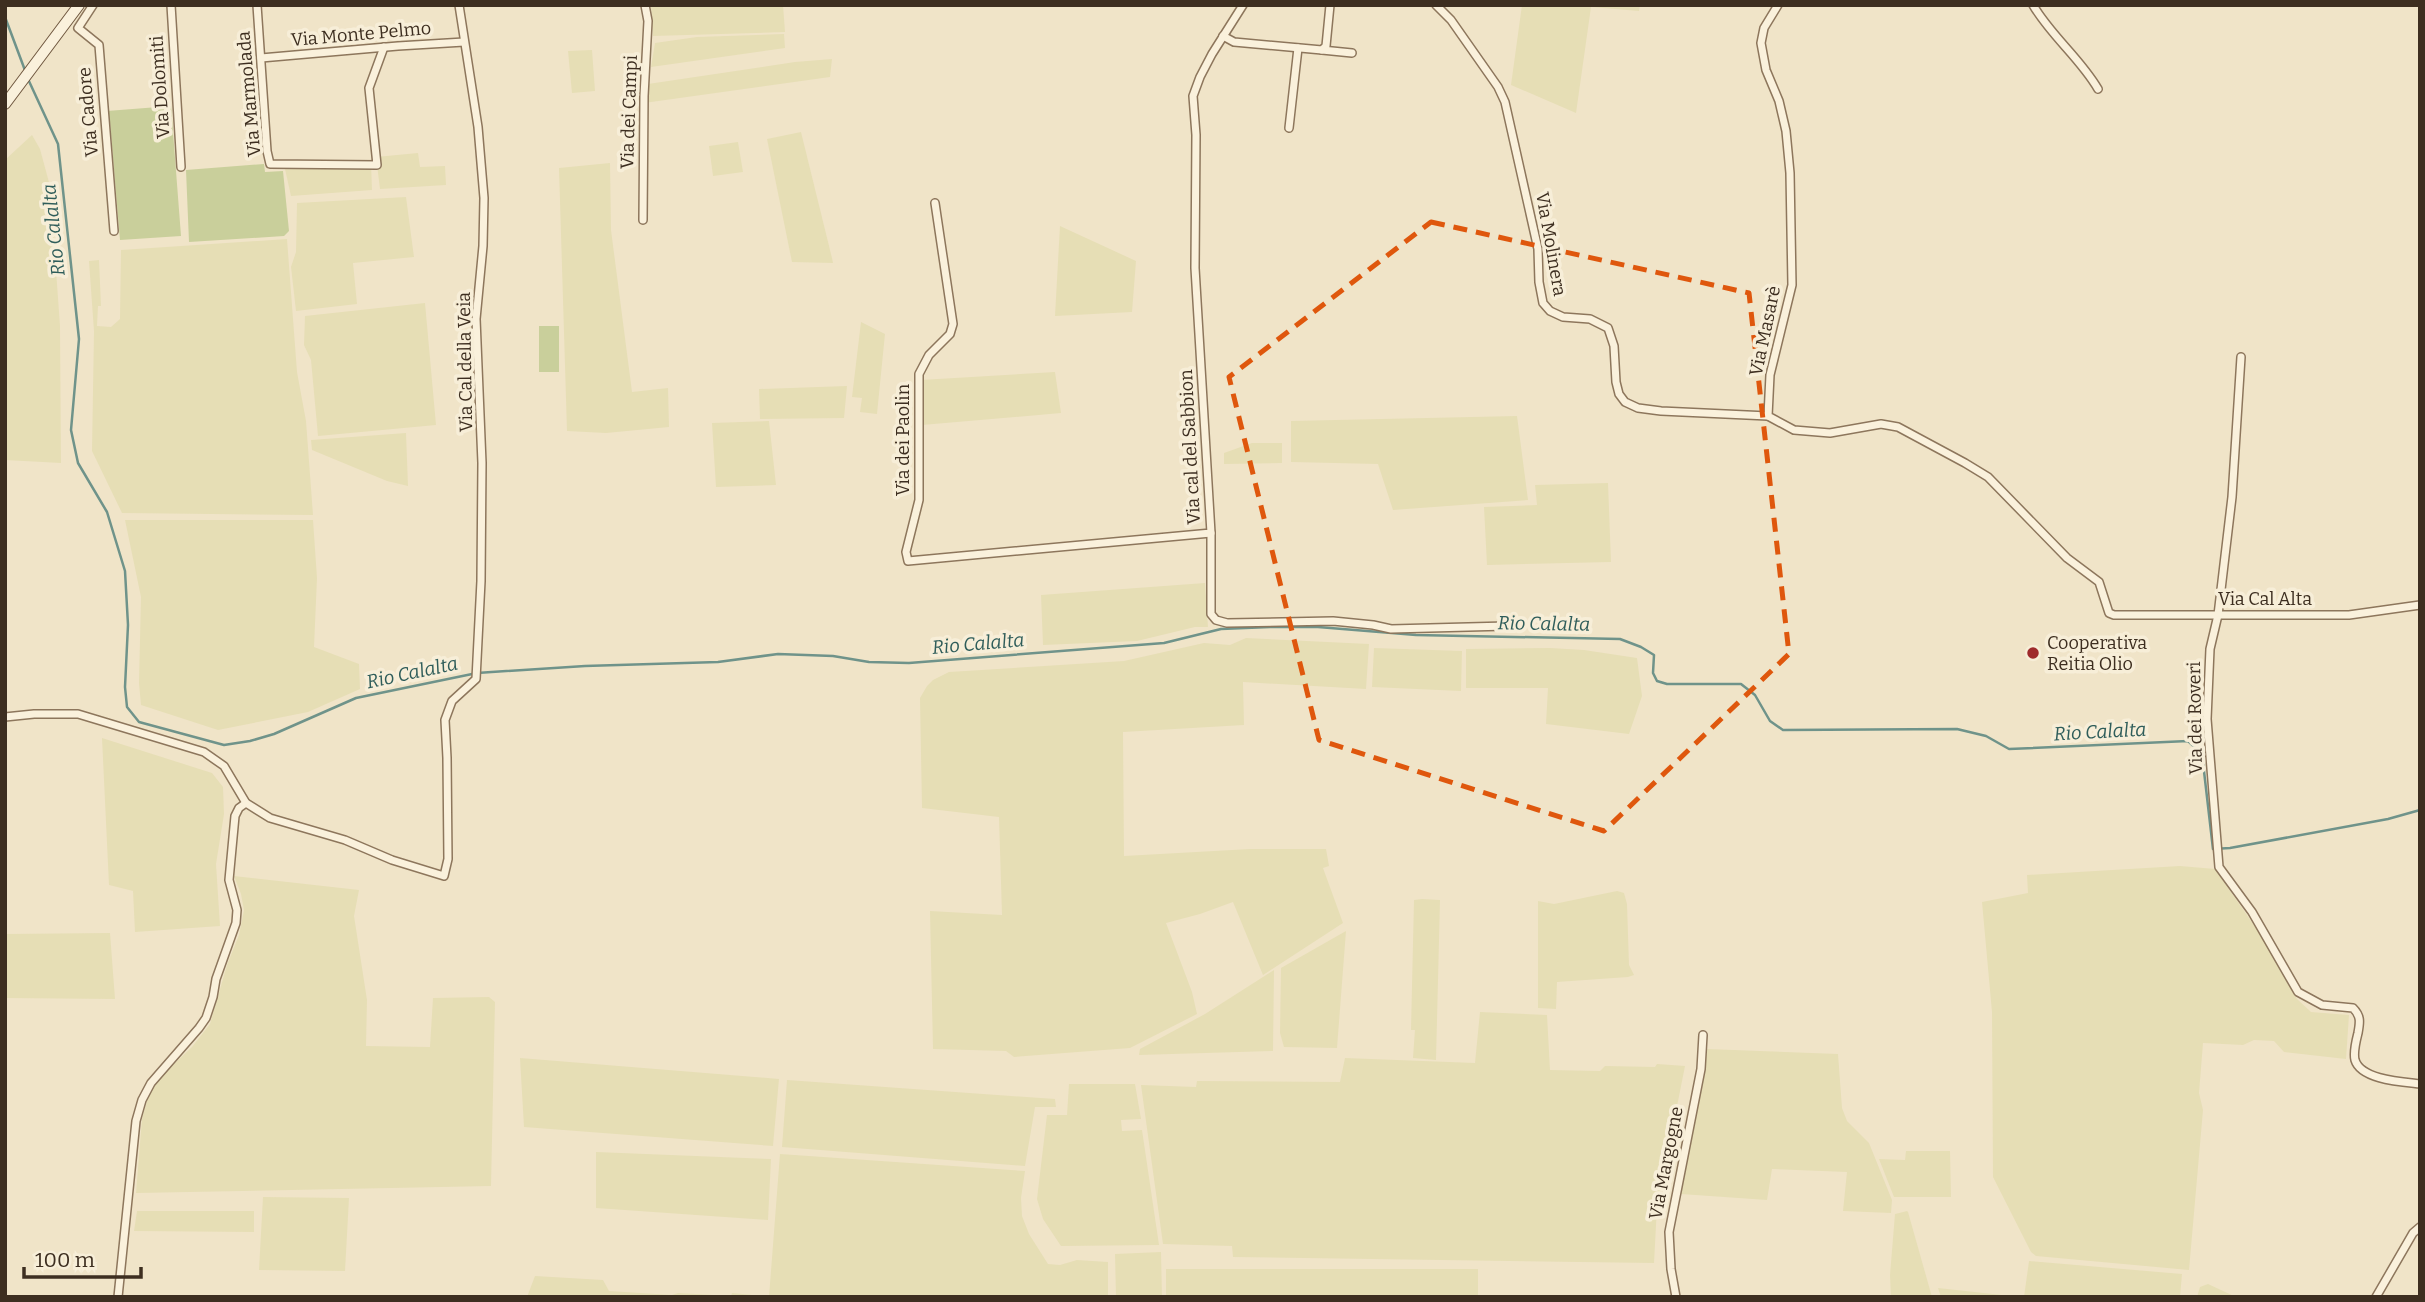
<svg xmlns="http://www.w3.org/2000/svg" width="2425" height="1302" font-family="Bitter,serif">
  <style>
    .farmland { fill: #e6deb5 }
    .green { fill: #c9cf9b }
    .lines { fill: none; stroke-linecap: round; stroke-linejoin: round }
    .stream { stroke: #6f938a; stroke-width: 2.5 }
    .minor-casing { stroke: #8d765c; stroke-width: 10 }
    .secondary-casing { stroke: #6f573f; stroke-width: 12 }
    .minor { stroke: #faf1dc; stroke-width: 7 }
    .secondary { stroke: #faf1dc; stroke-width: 10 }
    .marked { fill: none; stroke: #df570d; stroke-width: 5; stroke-dasharray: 14 9; stroke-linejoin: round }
    .poi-dot { fill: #9e2a2b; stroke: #f7eed8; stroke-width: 2.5 }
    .labels { text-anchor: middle; stroke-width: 7; stroke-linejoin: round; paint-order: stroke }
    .street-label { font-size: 18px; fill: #3d2e20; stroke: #f7eed8 }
    .poi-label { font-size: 18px; fill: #3d2e20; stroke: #f7eed8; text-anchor: start }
    .water-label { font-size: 19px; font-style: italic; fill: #2f5d5a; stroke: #f7eed8 }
  </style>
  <rect width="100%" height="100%" fill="#f0e4c8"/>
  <g class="farmland">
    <path d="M651,5h132l2,27 -132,4z"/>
    <path d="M1522,5h118l-1,6 -48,-4 -15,106 -65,-28z"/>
    <path d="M784,34l1,14 -134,19 4,-24 42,-6z"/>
    <path d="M592,50l3,41 -23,2 -4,-42z"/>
    <path d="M832,59l-2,18 -186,26 4,-19 147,-22z"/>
    <path d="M801,132l31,126 1,5 -41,-1 -25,-123z"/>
    <path d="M32,135l8,14 10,37 10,140 1,137 -56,-3v-300z"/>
    <path d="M738,142l5,30 -30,4 -4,-30z"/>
    <path d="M418,153l2,14 25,-1 1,19 -66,4 -4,-32z"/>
    <path d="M371,163l1,27 -81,6 -6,-27z"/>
    <path d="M610,163l1,67 21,162 36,-4 1,39 -63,6 -39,-2 -8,-263z"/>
    <path d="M406,197l8,60 -61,6 4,41 -61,7 -5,-44 5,-15 1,-49z"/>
    <path d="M1060,226l76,35 -4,51 -77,4z"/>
    <path d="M287,239l10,133 9,49 7,94 -191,-2 -30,-62 2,-120 -5,-70 10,-1 2,46h-3l-1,20 14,1 9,-8 1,-69z"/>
    <path d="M425,303l11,122 -118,11 -7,-76 -7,-15 1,-29z"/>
    <path d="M861,322l24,12 -8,80 -17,-2 2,-14 -10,-1z"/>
    <path d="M1055,372l6,41 -139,12 -1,-45z"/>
    <path d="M847,386l-3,32 -84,1 -1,-30z"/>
    <path d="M1517,416l11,84 -135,10 -15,-46 -87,-2v-41z"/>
    <path d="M769,421l7,64 -60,2 -4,-64z"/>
    <path d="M406,433l2,53 -21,-5 -75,-31 -1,-10z"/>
    <path d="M1252,443h30v20l-58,1v-11z"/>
    <path d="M1608,483l3,79 -124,3 -3,-58 53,-2 -2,-20z"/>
    <path d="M125,520h188l4,58 -3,69 45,17 1,25 -52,23 -90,18 -77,-25 -2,-22 2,-86z"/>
    <path d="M1205,583l3,44h-13l-58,14 -94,4 -2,-50z"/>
    <path d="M1246,638l123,6 -3,45 -123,-7 1,43 -121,7 1,124 126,-7h76l3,17 -6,2 20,55 -80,52 -30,-73 -33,12 -34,9 26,69 5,22 -67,34 -116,9 -8,-6 -73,-2 -3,-138 72,4 -3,-98 -77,-9 -2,-110 7,-12 6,-6 16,-8 175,-11 80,-18 26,2z"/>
    <path d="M1374,648l88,3 -1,40 -89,-4z"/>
    <path d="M1550,648l34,2 53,8 5,38 -13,38 -83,-10 2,-36h-82v-39z"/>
    <path d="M102,738l110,35 11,14 1,27 -8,50 4,62 -85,6 -2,-41 -24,-6z"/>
    <path d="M2180,866l35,3 52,75 30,55 14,13 38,3 -3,44 -62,-7 -10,-11 -20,-1 -11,5 -40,-2 -4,50 4,17 -14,160 -153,-14 -5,-4 -38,-75 -1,-165 -10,-110 46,-9 -1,-18z"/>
    <path d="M234,876l125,14 -5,26 13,84 -1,46 64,1 3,-49 56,-1 6,5 -4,184 -355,7 6,-74 7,-25 8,-14 35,-33 18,-23 17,-59 12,-30 5,-25 -3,-16z"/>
    <path d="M1617,891l7,2 3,11 2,61 5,10 -6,2 -71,5 -1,27 -18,-1v-107l16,3z"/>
    <path d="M1422,899l18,1 -4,160 -23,-2 2,-28h-4l3,-130z"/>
    <path d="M1346,931l-9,117 -53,-1 -4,-14 1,-65z"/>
    <path d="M110,933l5,66 -110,-1v-64z"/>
    <path d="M1274,970l-1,81 -134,4 1,-6 65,-35z"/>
    <path d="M1480,1012l67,3 3,55 50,1 5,-5 50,1 2,-3 28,2 -28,141 -3,56 -421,-6 -1,-11 -69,-2 -22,-159 55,2 1,-6 143,1 5,-24 130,5z"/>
    <path d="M1707,1049l131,5 4,54 5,13 22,22 23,57 -1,13 -48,-2 4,-39 -75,-3 -5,31 -86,-6z"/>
    <path d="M520,1058l259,21 -6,67 -249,-19z"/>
    <path d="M787,1080l268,19 1,8h-21l-10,59 -243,-19z"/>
    <path d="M1069,1084h66l6,35 -20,1 1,11 20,-1 17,115 -98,1 -18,-27 -6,-20 10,-84h20z"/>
    <path d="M1906,1151h44l1,46h-57l-15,-38 26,1z"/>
    <path d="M596,1152l175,7 -3,61 -172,-12z"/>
    <path d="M780,1154l245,17 -4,27 1,18 7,18 19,30 12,1 17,-5 31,2v35h-339z"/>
    <path d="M263,1197l86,1 -4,73 -86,-1z"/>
    <path d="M137,1211h117v21l-120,-1z"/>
    <path d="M1907,1211l1,1 24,85h-41l-1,-22 5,-61z"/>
    <path d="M1161,1252l1,45h-46l-1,-43z"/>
    <path d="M2029,1261l153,13 -2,23h-156z"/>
    <rect x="1166" y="1269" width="312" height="28"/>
    <path d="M535,1276l68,4 6,11 63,4 6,-2 53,3 1,-3 31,3v1h-236z"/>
    <path d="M2208,1284l28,13h-39l3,-10z"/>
    <path d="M1938,1288l82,9h-79z"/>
  </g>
  <g class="green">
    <path d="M171,106l10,130 -61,4 -10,-118 -3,-11z"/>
    <path d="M264,164l1,8 18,-1 6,60 -5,5 -95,6 -3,-72z"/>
    <rect x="539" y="326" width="20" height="46"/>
  </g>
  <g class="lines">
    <g class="stream">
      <path d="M5,17l21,56"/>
      <path d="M28,79l30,65 21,195 -8,91 7,33 29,49 18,59 3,54 -3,62 2,20 12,15 85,23 26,-4 24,-7 82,-36 121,-25 108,-7 133,-4 60,-8 55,2 36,6 40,1 255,-20 57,-14 49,-2h48l98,8 204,4 21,8 13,8 -1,18 4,8 10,3h74l14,11 15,26 13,9 174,-1 29,7 23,13 179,-8 14,13 11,95 17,-1 158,-29 32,-9"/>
    </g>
    <defs>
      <g id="minor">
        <path d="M93,5l-15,23 21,17 15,186"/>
        <path d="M171,5l10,162"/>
        <path d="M257,5l10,146 3,13 107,1 -8,-77 15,-41"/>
        <path d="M1436,5l15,15 47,67 7,15 33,147 1,33 4,21 7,8 13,6 27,2 18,9 6,18 2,36 3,12 6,8 13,6 23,3 107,5"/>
        <path d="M1778,5l-14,23 -3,15 5,27 13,31 7,30 4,42 2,112 -22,90 -2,41 26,14 36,3 51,-9 17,3 67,36 23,14 79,81 32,24 10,31 5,2h235l71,-10"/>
        <path d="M2033,5c18,31 47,53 65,84"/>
        <path d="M1223,36l11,6 88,8 4,-4 4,-41"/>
        <path d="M1322,50l30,3"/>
        <path d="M261,58l137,-12 66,-4"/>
        <path d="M1289,128l9,-80"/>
        <path d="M935,203l18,121 -3,10 -21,21 -10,19v126l-13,52 2,9 303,-28 -16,-265 1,-133 -3,-39 7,-19 12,-23 31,-49"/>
        <path d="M643,220l1,-124 4,-75 -3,-16"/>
        <path d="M2241,357l-9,140 -14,118 -8,34 -3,70 12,148 33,45 46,80 24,13 31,3c8,8 7,14 5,25 -2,8 -5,19 -3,27 6,20 48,22 65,24"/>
        <path d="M1211,533v81l5,6 11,3 106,-2 40,4 18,4 116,-3"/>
        <path d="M5,717l29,-3h44l126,38 20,14 22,37 24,15 75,22 47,20 52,16 4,-17 -1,-101 -2,-38 7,-19 24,-22 5,-98 1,-118 -6,-144 7,-73 1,-48 -6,-71 -19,-122"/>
        <path d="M118,1297l18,-176 6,-21 9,-17 48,-55 7,-10 7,-21 3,-18 20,-56 1,-13 -8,-30 6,-64 4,-8 7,-5"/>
        <path d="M1676,1297l-5,-28 -2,-37 32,-163 2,-34"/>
        <path d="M2376,1297l37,-64 7,-6"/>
      </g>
      <path id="secondary" d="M5,104l74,-99"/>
    </defs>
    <use href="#minor" class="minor-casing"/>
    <use href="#secondary" class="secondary-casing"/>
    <use href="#minor" class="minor"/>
    <use href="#secondary" class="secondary"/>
  </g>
  <path class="marked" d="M1431,222l318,71 40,361 -185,177 -285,-91 -90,-363z"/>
  <circle class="poi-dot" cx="2033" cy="653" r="7"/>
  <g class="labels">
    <g class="street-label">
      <text transform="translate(361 34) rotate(-5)" y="6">Via Monte Pelmo</text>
      <text transform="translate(160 87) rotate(-94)" y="6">Via Dolomiti</text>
      <text transform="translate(249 94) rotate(-95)" y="6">Via Marmolada</text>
      <text transform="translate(88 112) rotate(-95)" y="6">Via Cadore</text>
      <text transform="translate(629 112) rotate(-88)" y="6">Via dei Campi</text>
      <text transform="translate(1551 244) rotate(80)" y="6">Via Molinera</text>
      <text transform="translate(1765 331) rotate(-78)" y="6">Via Masarè</text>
      <text transform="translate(465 362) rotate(-91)" y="6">Via Cal della Veia</text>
      <text transform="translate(903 440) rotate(-90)" y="6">Via dei Paolin</text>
      <text transform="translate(1190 447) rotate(-93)" y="6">Via cal del Sabbion</text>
      <text x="2265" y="605">Via Cal Alta</text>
      <text transform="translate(2195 718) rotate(-91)" y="6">Via dei Roveri</text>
      <text transform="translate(1666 1163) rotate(-79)" y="6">Via Margogne</text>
    </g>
    <g class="poi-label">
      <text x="2047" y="649">Cooperativa<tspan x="2047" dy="21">Reitia Olio</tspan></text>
    </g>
    <g class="water-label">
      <text transform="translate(53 230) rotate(-96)" y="7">Rio Calalta</text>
      <text transform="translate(1544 623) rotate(1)" y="7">Rio Calalta</text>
      <text transform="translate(978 643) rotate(-5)" y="7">Rio Calalta</text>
      <text transform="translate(412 672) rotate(-12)" y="7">Rio Calalta</text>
      <text transform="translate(2100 731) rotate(-3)" y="7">Rio Calalta</text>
    </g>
  </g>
  <rect width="2425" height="1302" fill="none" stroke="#3d2e20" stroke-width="14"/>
  <path d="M24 1267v10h117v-10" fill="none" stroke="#3d2e20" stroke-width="3.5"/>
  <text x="35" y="1267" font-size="21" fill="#3d2e20" stroke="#f7eed8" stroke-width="5" paint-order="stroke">100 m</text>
</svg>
